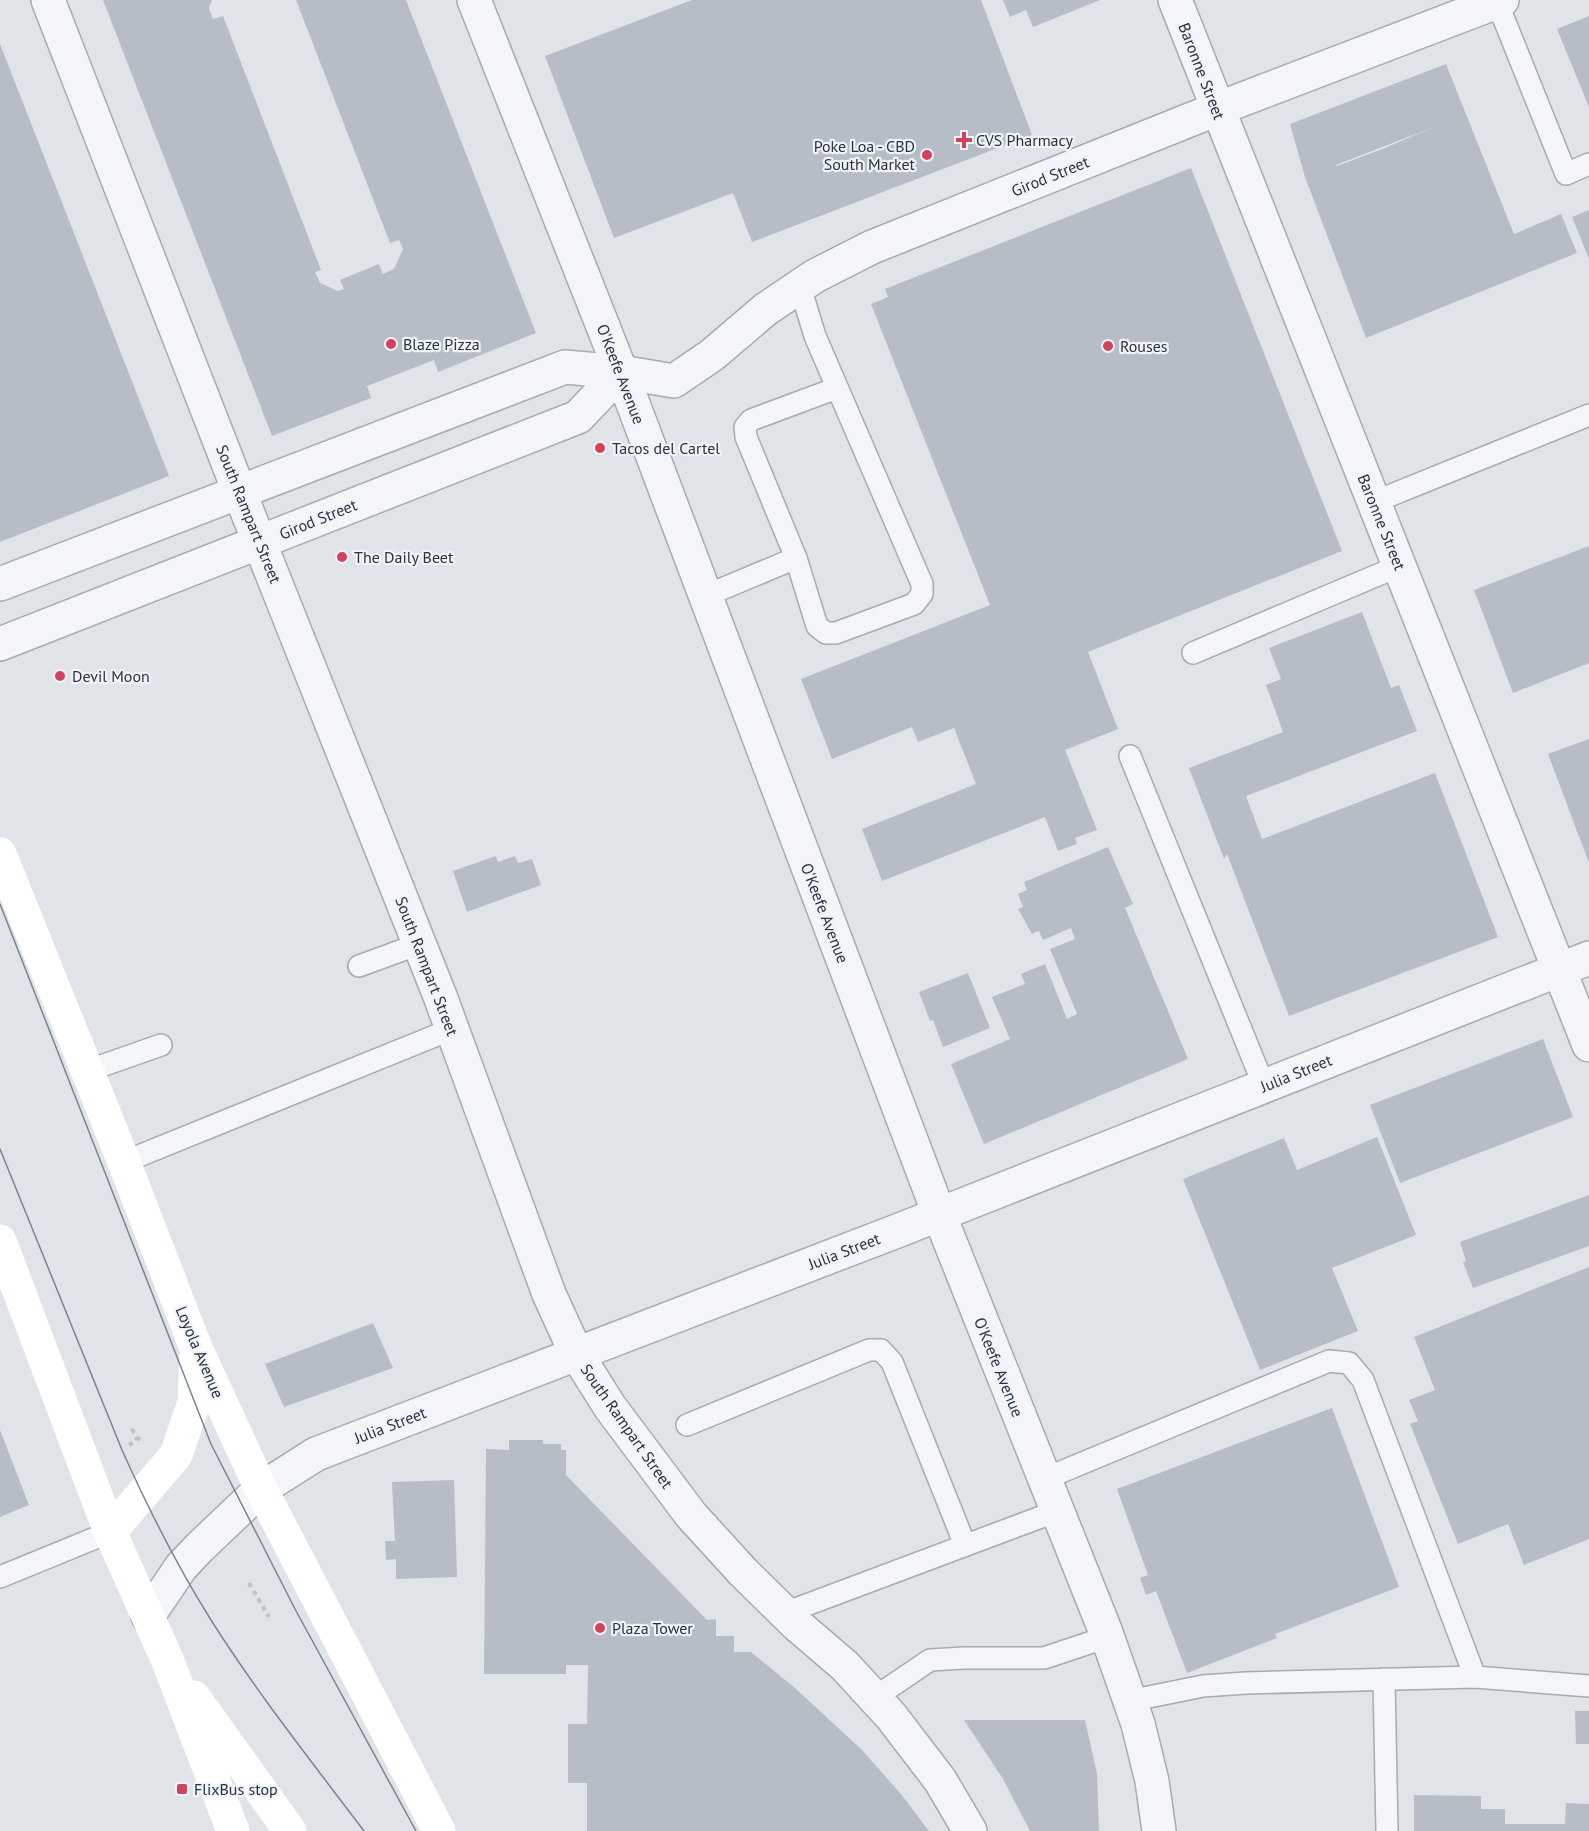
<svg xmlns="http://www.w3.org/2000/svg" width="1589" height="1831" font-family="'PT Sans',sans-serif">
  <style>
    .building { fill: #b7bdc6; fill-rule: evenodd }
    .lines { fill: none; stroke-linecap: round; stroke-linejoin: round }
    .service-casing { stroke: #a5abb3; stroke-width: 24 }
    .minor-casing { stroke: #a5abb3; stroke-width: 36 }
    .path { stroke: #bec2c8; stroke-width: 4; stroke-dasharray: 4.5 4.5; stroke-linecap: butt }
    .service { stroke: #f3f5f8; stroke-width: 21 }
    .minor { stroke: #f3f5f8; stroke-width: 33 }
    .secondary { stroke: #fff; stroke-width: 33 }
    .tram { stroke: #798493; stroke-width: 1.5 }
    .poi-dot { fill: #d1425c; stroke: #f0f3f7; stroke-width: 2 }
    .labels { text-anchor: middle; stroke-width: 4.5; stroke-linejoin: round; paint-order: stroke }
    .street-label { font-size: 16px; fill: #283241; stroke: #f0f3f7 }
    .poi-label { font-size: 16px; fill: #283241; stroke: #f0f3f7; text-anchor: start }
  </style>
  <rect width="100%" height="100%" fill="#e0e4e9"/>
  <g class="building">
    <path d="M103,0h109l-3,8 4,11 10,-3 98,254 -6,2 5,11 18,8 6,-2 -4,-9 39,-16 4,10 11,-5 9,-20 -4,-9 -9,3 -94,-243h110l130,333 -98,39 -4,-12 -67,26 4,12 -99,38z"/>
    <path d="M692,0h289l51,135 -280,107 -19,-49 -119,45 -69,-182z"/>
    <path d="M1003,0h97l-67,27 -7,-17 -16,7z"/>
    <path d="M1589,16v91l-32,-78z"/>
    <path d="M0,44l169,432 -169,66z"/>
    <path d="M1446,64l68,170 47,-20 16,39 -211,85 -61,-161 -15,-53zM1434,127l-49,21 -48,18 -1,-1z"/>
    <path d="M1191,168l151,383 -254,101 30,77 -53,21 32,80 -22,8 2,6 -19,7 -13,-34 -163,64 -20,-52 114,-45 -22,-56 -36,14 -6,-15 -80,32 -31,-80 189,-74 -119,-301 17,-7 -3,-8z"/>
    <path d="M1589,210v49l-17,-42z"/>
    <path d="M1589,546v117l-76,30 -39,-103z"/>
    <path d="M1362,612l29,76 8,-3 18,46 -171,65 16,43 173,-66 63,164 -209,79 -62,-162 -3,5 -35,-91 94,-36 -17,-47 15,-6 -12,-31z"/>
    <path d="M1589,739v124l-41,-109z"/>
    <path d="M1108,847l25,57 -8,4 63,151 -204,85 -33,-80 59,-25 -18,-42 33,-13 -4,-10 24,-10 22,55 10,-5 -27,-65 25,-10 -4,-11 -28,12 -4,-9 -7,3 -14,-25 5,-2 -5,-13 9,-4 -3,-8z"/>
    <path d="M496,856l2,6 17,-6 3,7 14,-4 9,26 -74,27 -14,-41z"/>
    <path d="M968,973l22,55 -47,19 -10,-27 -3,1 -11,-29z"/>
    <path d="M1543,1039l30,78 -173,66 -30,-78z"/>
    <path d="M1377,1137l39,98 -84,33 26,63 -98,39 -77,-191 101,-41 13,32z"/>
    <path d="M1589,1195v51l-116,42 -10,-26 3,-1 -6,-19z"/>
    <path d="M1589,1267v272l-65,26 -16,-41 -50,20 -48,-120 8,-3 -9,-21 26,-10 -21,-53z"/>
    <path d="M373,1323l20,45 -109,39 -19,-43z"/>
    <path d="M1332,1408l67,179 -124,47 2,4 -90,35 -31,-82 -10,4 -6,-17 8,-3 -31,-86z"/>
    <path d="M0,1430l29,75 -29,12z"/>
    <path d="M509,1440h34v4h18v6h5v25l141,145 9,-1v17h18v16h17l44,36 67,62 39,44 28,37h-342v-48h-19v-59h19l1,-59h-22v9h-82l2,-225 23,1z"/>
    <path d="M454,1480l3,97 -61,2v-20l-10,1 -1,-19h10l-3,-59z"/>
    <path d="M1575,1711h14v33h-13z"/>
    <path d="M964,1720h121l12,54 2,57h-69l-27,-52z"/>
    <path d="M1414,1795l67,1v13h24v15h60l1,-21 23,1v27h-175z"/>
  </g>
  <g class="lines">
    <defs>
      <g id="service">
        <path d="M1497,2l69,172 23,-10"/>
        <path d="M800,287l15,49 107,248v10l-8,10 -78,29h-10l-9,-7 -21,-68 -50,-121 -1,-10 6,-7 86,-32"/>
        <path d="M1374,502l215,-87"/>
        <path d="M705,596l91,-38"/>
        <path d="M1193,653l206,-87"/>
        <path d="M1130,756l134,330"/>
        <path d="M359,966l60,-22"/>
        <path d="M87,1071l74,-26"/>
        <path d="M124,1162l328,-133"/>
        <path d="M687,1425l182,-75h12l11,12 73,183"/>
        <path d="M1044,1479l285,-118 20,2 14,17 112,297"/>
        <path d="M0,1577l110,-45"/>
        <path d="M785,1613l272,-102"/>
        <path d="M1384,1679l3,152"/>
        <path d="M874,1698l56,-38 34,-2h80l63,-21"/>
        <path d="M1129,1701l74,-15 43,-3 229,-6 114,9"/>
      </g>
      <g id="minor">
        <path d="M48,0l191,491 201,505 109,298 27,59 34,54 81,108 52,57 53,52 49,42 46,50 49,64 30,51"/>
        <path d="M474,0l147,372 318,842 166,416 33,94 14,57 7,50"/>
        <path d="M1175,0l414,1045"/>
        <path d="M0,584l565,-217 56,5 53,9 38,-26 54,-46 49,-33 57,-29 345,-138 285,-109"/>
        <path d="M0,644l578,-227 43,-45"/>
        <path d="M148,1616l33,-49 19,-20 61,-58 55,-35 581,-223 692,-273"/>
      </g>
    </defs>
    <use href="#service" class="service-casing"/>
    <use href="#minor" class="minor-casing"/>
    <g class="path">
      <path d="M132,1429l5,11"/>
      <path d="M129,1445l12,-8"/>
      <path d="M249,1583l20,34"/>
    </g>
    <use href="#service" class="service"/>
    <use href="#minor" class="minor"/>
    <g class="secondary">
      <path d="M0,854l124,308 72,186 65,141 178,342"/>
      <path d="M0,1241l110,291 57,127 66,172"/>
      <path d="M110,1532l66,-77 18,-53 2,-47"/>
      <path d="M194,1697l96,134"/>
    </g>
    <g class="tram">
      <path d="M0,904l211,540 84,165 121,222"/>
      <path d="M0,1149l122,301c26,58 55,116 89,170 46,73 101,142 153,211"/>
    </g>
  </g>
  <g class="poi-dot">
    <path d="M961 131h6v6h6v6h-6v6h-6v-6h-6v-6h6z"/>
    <circle cx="927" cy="155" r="6"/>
    <circle cx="391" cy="344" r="6"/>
    <circle cx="1108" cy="346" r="6"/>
    <circle cx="600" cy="448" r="6"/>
    <circle cx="342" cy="557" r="6"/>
    <circle cx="60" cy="676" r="6"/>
    <circle cx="600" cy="1628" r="6"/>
    <rect x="176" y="1783" width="12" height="12" rx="3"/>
  </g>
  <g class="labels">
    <g class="street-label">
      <text transform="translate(1202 71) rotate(69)" y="6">Baronne Street</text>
      <text transform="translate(1050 176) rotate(-22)" y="6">Girod Street</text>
      <text transform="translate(621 374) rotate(69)" y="6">O'Keefe Avenue</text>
      <text transform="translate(249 514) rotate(68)" y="6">South Rampart Street</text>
      <text transform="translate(318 519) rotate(-22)" y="6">Girod Street</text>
      <text transform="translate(1382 522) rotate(68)" y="6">Baronne Street</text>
      <text transform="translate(825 913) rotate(69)" y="6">O'Keefe Avenue</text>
      <text transform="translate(427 966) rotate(69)" y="6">South Rampart Street</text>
      <text transform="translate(1296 1073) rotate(-22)" y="6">Julia Street</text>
      <text transform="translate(844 1251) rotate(-21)" y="6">Julia Street</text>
      <text transform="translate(200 1352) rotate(67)" y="6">Loyola Avenue</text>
      <text transform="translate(999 1367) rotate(68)" y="6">O'Keefe Avenue</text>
      <text transform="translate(390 1425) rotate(-21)" y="6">Julia Street</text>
      <text transform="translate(627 1426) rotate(55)" y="6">South Rampart Street</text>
    </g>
    <g class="poi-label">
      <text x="976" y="146">CVS Pharmacy</text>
      <text x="915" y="152" text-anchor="end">Poke Loa - CBD<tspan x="915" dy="18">South Market</tspan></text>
      <text x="403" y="350">Blaze Pizza</text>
      <text x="1120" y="352">Rouses</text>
      <text x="612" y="454">Tacos del Cartel</text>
      <text x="354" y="563">The Daily Beet</text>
      <text x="72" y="682">Devil Moon</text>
      <text x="612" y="1634">Plaza Tower</text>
      <text x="194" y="1795">FlixBus stop</text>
    </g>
  </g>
</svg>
